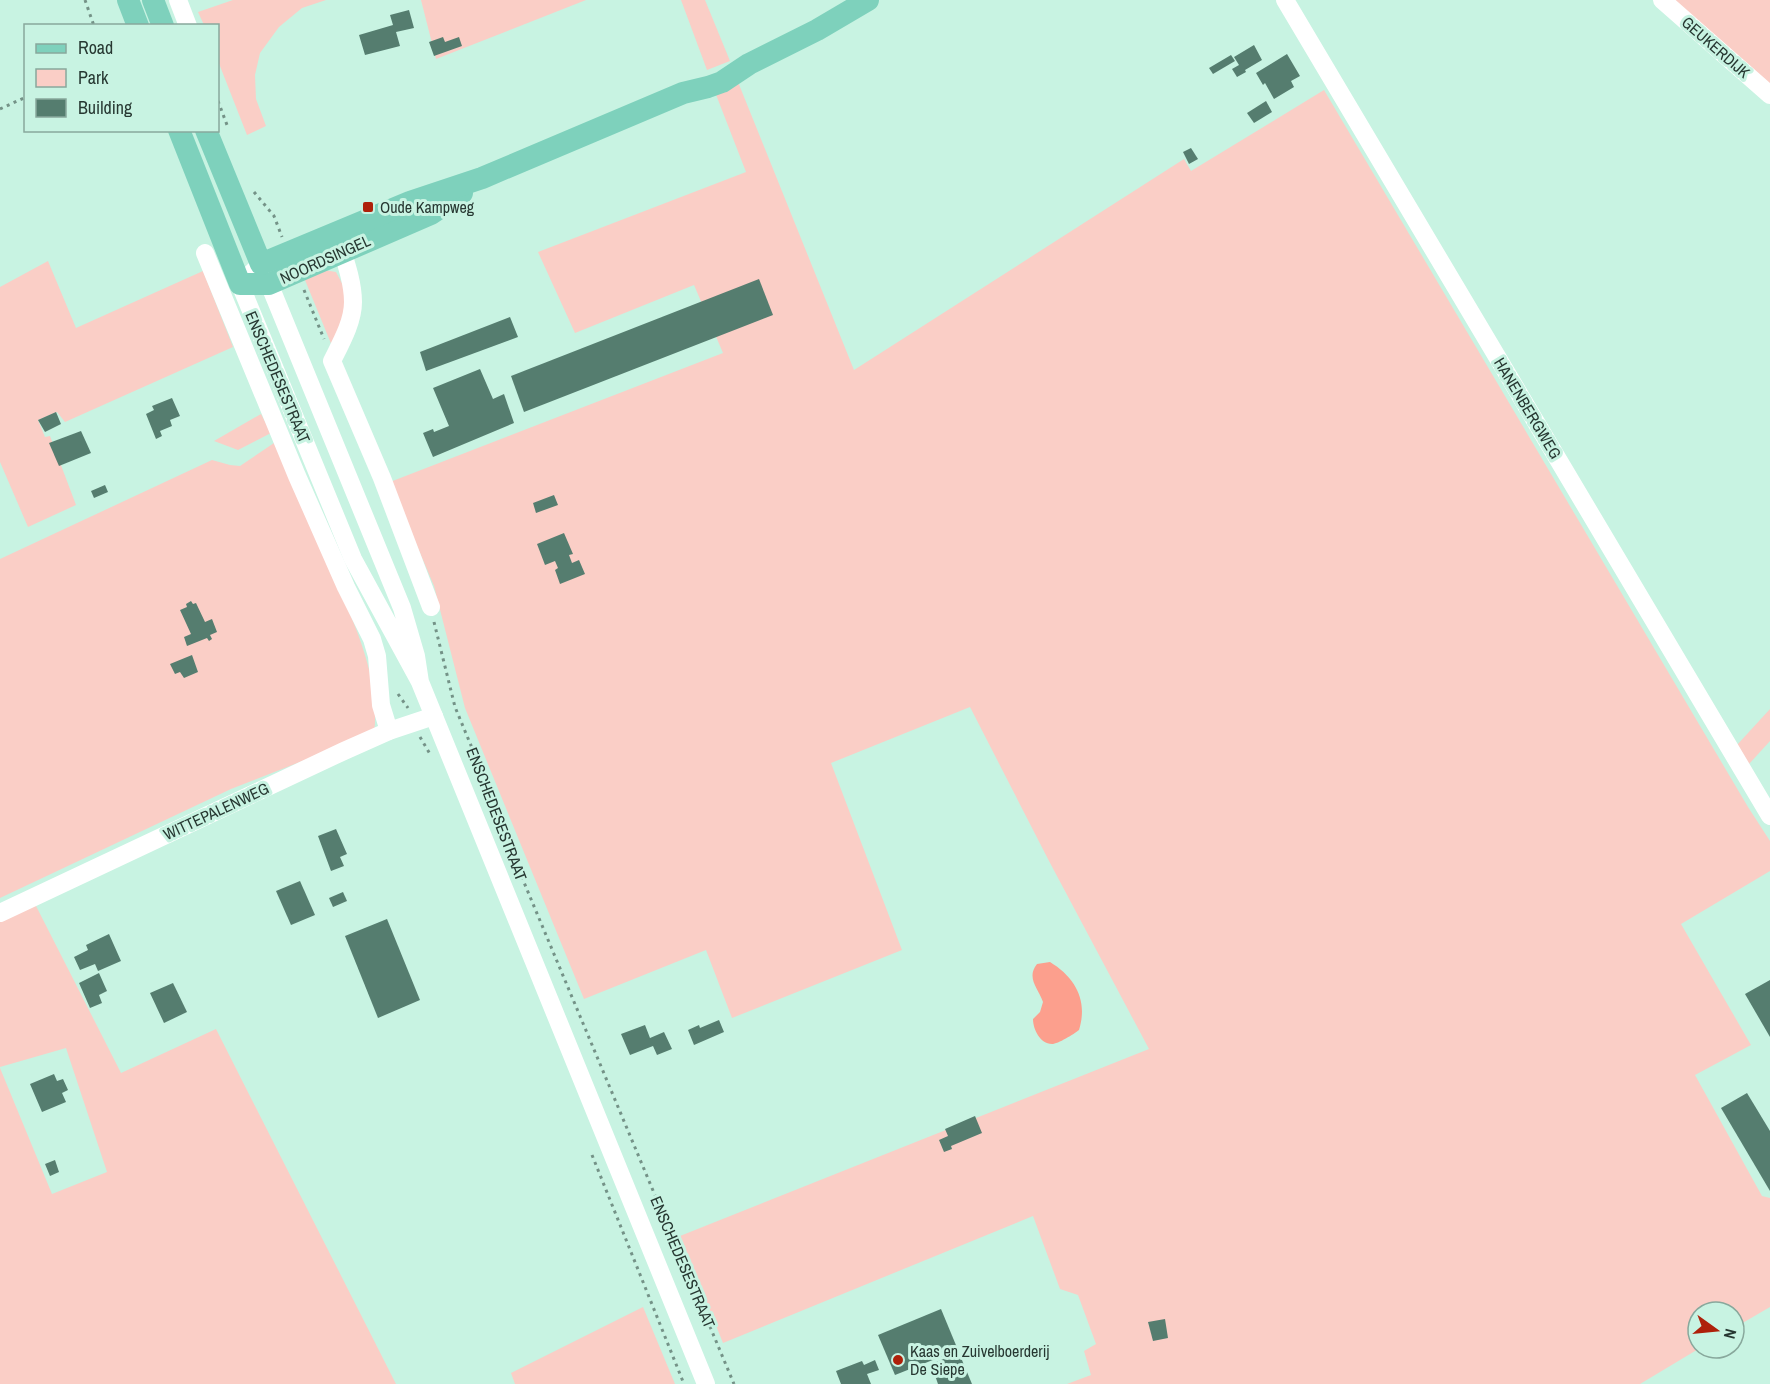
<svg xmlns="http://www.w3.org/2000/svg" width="1770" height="1384" font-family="'Archivo Narrow',sans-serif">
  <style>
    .green { fill: #facec6 }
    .water { fill: #fc9f8d }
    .building { fill: #557d6f }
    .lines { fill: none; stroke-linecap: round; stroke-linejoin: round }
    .path { stroke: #749287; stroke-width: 3; stroke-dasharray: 3 4.5; stroke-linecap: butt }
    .minor { stroke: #fff; stroke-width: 18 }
    .major { stroke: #7ed1bc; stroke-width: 22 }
    .poi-dot { fill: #ae200a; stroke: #c8f3e2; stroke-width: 2 }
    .labels { text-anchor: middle; stroke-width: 6; stroke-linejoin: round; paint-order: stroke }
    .street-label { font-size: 16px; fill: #273832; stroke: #c8f3e2 }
    .poi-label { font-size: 16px; fill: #273832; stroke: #c8f3e2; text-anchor: start }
  </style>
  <rect width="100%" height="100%" fill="#c8f3e2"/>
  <g class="green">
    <path d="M233,0h93l-24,8 -23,19 -19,26 -5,22 1,24 10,27 -19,9 -29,-74v-35l-14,-1 -6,-13z"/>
    <path d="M421,0h165l-150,59z"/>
    <path d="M681,0h24l25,61 -23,9z"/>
    <path d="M1674,0h96v84z"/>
    <path d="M738,82l116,288 330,-211 7,12 133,-81 424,717 22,34v30l-89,53 70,121 -56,30 67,121 8,2v109l-36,21v-16h-36v36h2l-60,36h-573l24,-9 -7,-24 12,-7 -18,-49 -18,-6 -27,-73 -310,127 -43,-107 469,-187 -100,-188 -79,-154 -139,56 71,187 -170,68 -26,-68 -122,49 -119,-291 -31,-122 -44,-104 333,-129 -29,-68 -119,48 -37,-81 208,-80 -31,-80z"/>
    <path d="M48,261l28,67 127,-57 30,76 -168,75 -8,-10 -19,8 7,17 5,-1 26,69 -48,22 -28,-65v-175z"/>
    <path d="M318,269l18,3 10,19v20l-14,35 -27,-66z"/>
    <path d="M261,414l10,19 -33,17 -24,-9z"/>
    <path d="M274,443c17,38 34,76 51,114 23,52 57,118 49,176l-143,56 -231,109v-339l212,-99 18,5 10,1z"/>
    <path d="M1770,709v32l-21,23 -12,-19z"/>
    <path d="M34,902l87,171 95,-44 180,355h-396v-316l52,126 55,-22 -41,-124 -66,19v-149z"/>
    <path d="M643,1307l32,77h-160l-4,-11z"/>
  </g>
  <path class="water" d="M1050,962c26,16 38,39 29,68 -5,4 -21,14 -27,14 -12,0 -19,-15 -19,-25l7,-7 3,-10c-5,-14 -17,-24 -6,-38z"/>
  <g class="building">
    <path d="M409,10l5,18 -18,4 4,14 -35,9 -6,-20 34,-10 -3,-10z"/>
    <path d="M443,37l2,5 14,-5 3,9 -28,10 -5,-14z"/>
    <path d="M1254,45l8,15 -17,10 1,2 -9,5 -5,-8 7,-4 -5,-8z"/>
    <path d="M1287,54l13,22 -9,5 3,6 -20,12 -9,-16 -2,2 -7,-12z"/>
    <path d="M1231,55l4,6 -22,13 -4,-6z"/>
    <path d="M1266,101l6,11 -18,11 -7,-10z"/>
    <path d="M1191,148l7,11 -9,5 -6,-12z"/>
    <path d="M759,279l14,36 -249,97 -13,-36z"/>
    <path d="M510,317l8,20 -92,34 -6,-19z"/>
    <path d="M480,369l13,30 11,-5 10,29 -81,34 -10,-24 10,-4 1,3 15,-6 -16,-38z"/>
    <path d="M172,398l8,18 -10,4 2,6 -12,5 2,5 -6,3 -10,-25 8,-4 -2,-4z"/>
    <path d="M56,412l5,12 -16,8 -7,-12z"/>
    <path d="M81,431l10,22 -32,13 -10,-23z"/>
    <path d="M105,485l3,7 -14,6 -3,-7z"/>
    <path d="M554,495l4,10 -22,8 -3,-10z"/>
    <path d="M564,533l9,21 -4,1 3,8 7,-3 6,14 -25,10 -5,-14 3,-2 -3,-7 -10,4 -8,-21z"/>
    <path d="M191,601l2,3 3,-1 9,19 7,-3 5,13 -7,3 2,4 -3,2 -2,-3 -20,8 -3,-9 7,-3 -11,-24 7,-3 -1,-3z"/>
    <path d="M192,655l6,17 -14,6 -4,-6 -5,2 -5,-10z"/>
    <path d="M336,829l11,25 -7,3 4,9 -13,5 -13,-35z"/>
    <path d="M300,881l15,34 -24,10 -15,-34z"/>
    <path d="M343,892l4,9 -14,6 -4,-9z"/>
    <path d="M387,919l33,81 -42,18 -33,-82z"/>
    <path d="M109,934l12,27 -23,10 -3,-7 -15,6 -6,-13 14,-7 -2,-5z"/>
    <path d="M99,973l8,18 -8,4 3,8 -12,5 -11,-25z"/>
    <path d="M1770,980v57l-25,-43z"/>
    <path d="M173,983l14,29 -23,11 -14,-30z"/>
    <path d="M719,1020l5,12 -30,13 -6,-15 11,-5 1,3z"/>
    <path d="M645,1025l5,13 14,-6 8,17 -15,6 -4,-9 -23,9 -9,-21z"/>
    <path d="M54,1074l3,7 6,-2 5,11 -6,3 4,9 -24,10 -12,-28z"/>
    <path d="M1747,1093l23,38v60l-49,-83z"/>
    <path d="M975,1116l7,17 -31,13 1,3 -8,3 -5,-12 9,-4 -3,-7z"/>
    <path d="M55,1160l4,12 -9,4 -5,-12z"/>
    <path d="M941,1309l17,41 -63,25 -17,-40z"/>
    <path d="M1165,1319l3,19 -15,3 -5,-19z"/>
    <path d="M959,1353l13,31h-34l-7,-20z"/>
    <path d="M875,1360l4,10 -12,4 4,10h-30l-5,-13 26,-10 2,4z"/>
  </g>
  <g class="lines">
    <g class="path">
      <path d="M85,0l9,26"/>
      <path d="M218,101l9,24"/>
      <path d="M0,109l26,-12"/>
      <path d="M254,192l20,24 8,21"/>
      <path d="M304,290l20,49"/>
      <path d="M434,622l21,85 37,89 13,41 229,547"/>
      <path d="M398,694l10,14"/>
      <path d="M420,737l10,17"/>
      <path d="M592,1155l92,229"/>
    </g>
    <g class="minor">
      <path d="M178,0l10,26"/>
      <path d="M1285,0l485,816"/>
      <path d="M1662,0l108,95"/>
      <path d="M339,241c6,19 14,41 14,61 0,20 -12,41 -21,59l50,117 49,129"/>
      <path d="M205,253l92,223 49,111 26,52 5,17 4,49 8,26"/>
      <path d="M420,682l-4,-26 -14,-48 -141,-344 -21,20 113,275 67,123 286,702"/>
      <path d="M0,913l344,-162 45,-20 45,-15"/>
    </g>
    <g class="major">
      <path d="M128,0l10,26"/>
      <path d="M153,0l10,26"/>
      <path d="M179,130l61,154h29l162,-70 31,-21"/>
      <path d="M206,130l55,134 149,-62 72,-24 201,-85 25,-6 14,-5 27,-18 68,-34 51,-30"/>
    </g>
  </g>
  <g class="poi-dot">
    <rect x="362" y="201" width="12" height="12" rx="3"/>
    <circle cx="898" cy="1360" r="6"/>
  </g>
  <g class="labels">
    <g class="street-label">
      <text transform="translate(1716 47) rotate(41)" y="6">GEUKERDIJK</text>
      <text transform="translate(325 259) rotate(-24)" y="6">NOORDSINGEL</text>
      <text transform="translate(278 377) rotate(67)" y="6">ENSCHEDESESTRAAT</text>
      <text transform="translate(1528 408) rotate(59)" y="6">HANENBERGWEG</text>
      <text transform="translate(216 811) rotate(-25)" y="6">WITTEPALENWEG</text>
      <text transform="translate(497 814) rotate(69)" y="6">ENSCHEDESESTRAAT</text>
      <text transform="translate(683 1262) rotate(67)" y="6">ENSCHEDESESTRAAT</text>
    </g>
    <g class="poi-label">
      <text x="380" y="213">Oude Kampweg</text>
      <text x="910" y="1357">Kaas en Zuivelboerderij<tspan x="910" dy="18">De Siepe</tspan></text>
    </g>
  </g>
  <rect x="24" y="24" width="195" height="108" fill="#c8f3e2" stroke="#88a89c" stroke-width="1.5"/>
  <rect x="36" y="44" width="30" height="9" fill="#7ed1bc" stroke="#88a89c" stroke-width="1.5"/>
  <text x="78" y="54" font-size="18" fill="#273832">Road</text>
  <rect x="36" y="69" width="30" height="18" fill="#facec6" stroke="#88a89c" stroke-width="1.5"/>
  <text x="78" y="84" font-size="18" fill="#273832">Park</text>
  <rect x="36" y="99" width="30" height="18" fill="#557d6f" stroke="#88a89c" stroke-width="1.5"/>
  <text x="78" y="114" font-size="18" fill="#273832">Building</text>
  <g transform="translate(1716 1330) rotate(105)"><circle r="28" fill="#c8f3e2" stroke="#88a89c" stroke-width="1.5"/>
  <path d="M0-4.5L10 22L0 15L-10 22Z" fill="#ae200a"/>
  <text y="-9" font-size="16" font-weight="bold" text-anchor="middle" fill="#273832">N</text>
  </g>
</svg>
